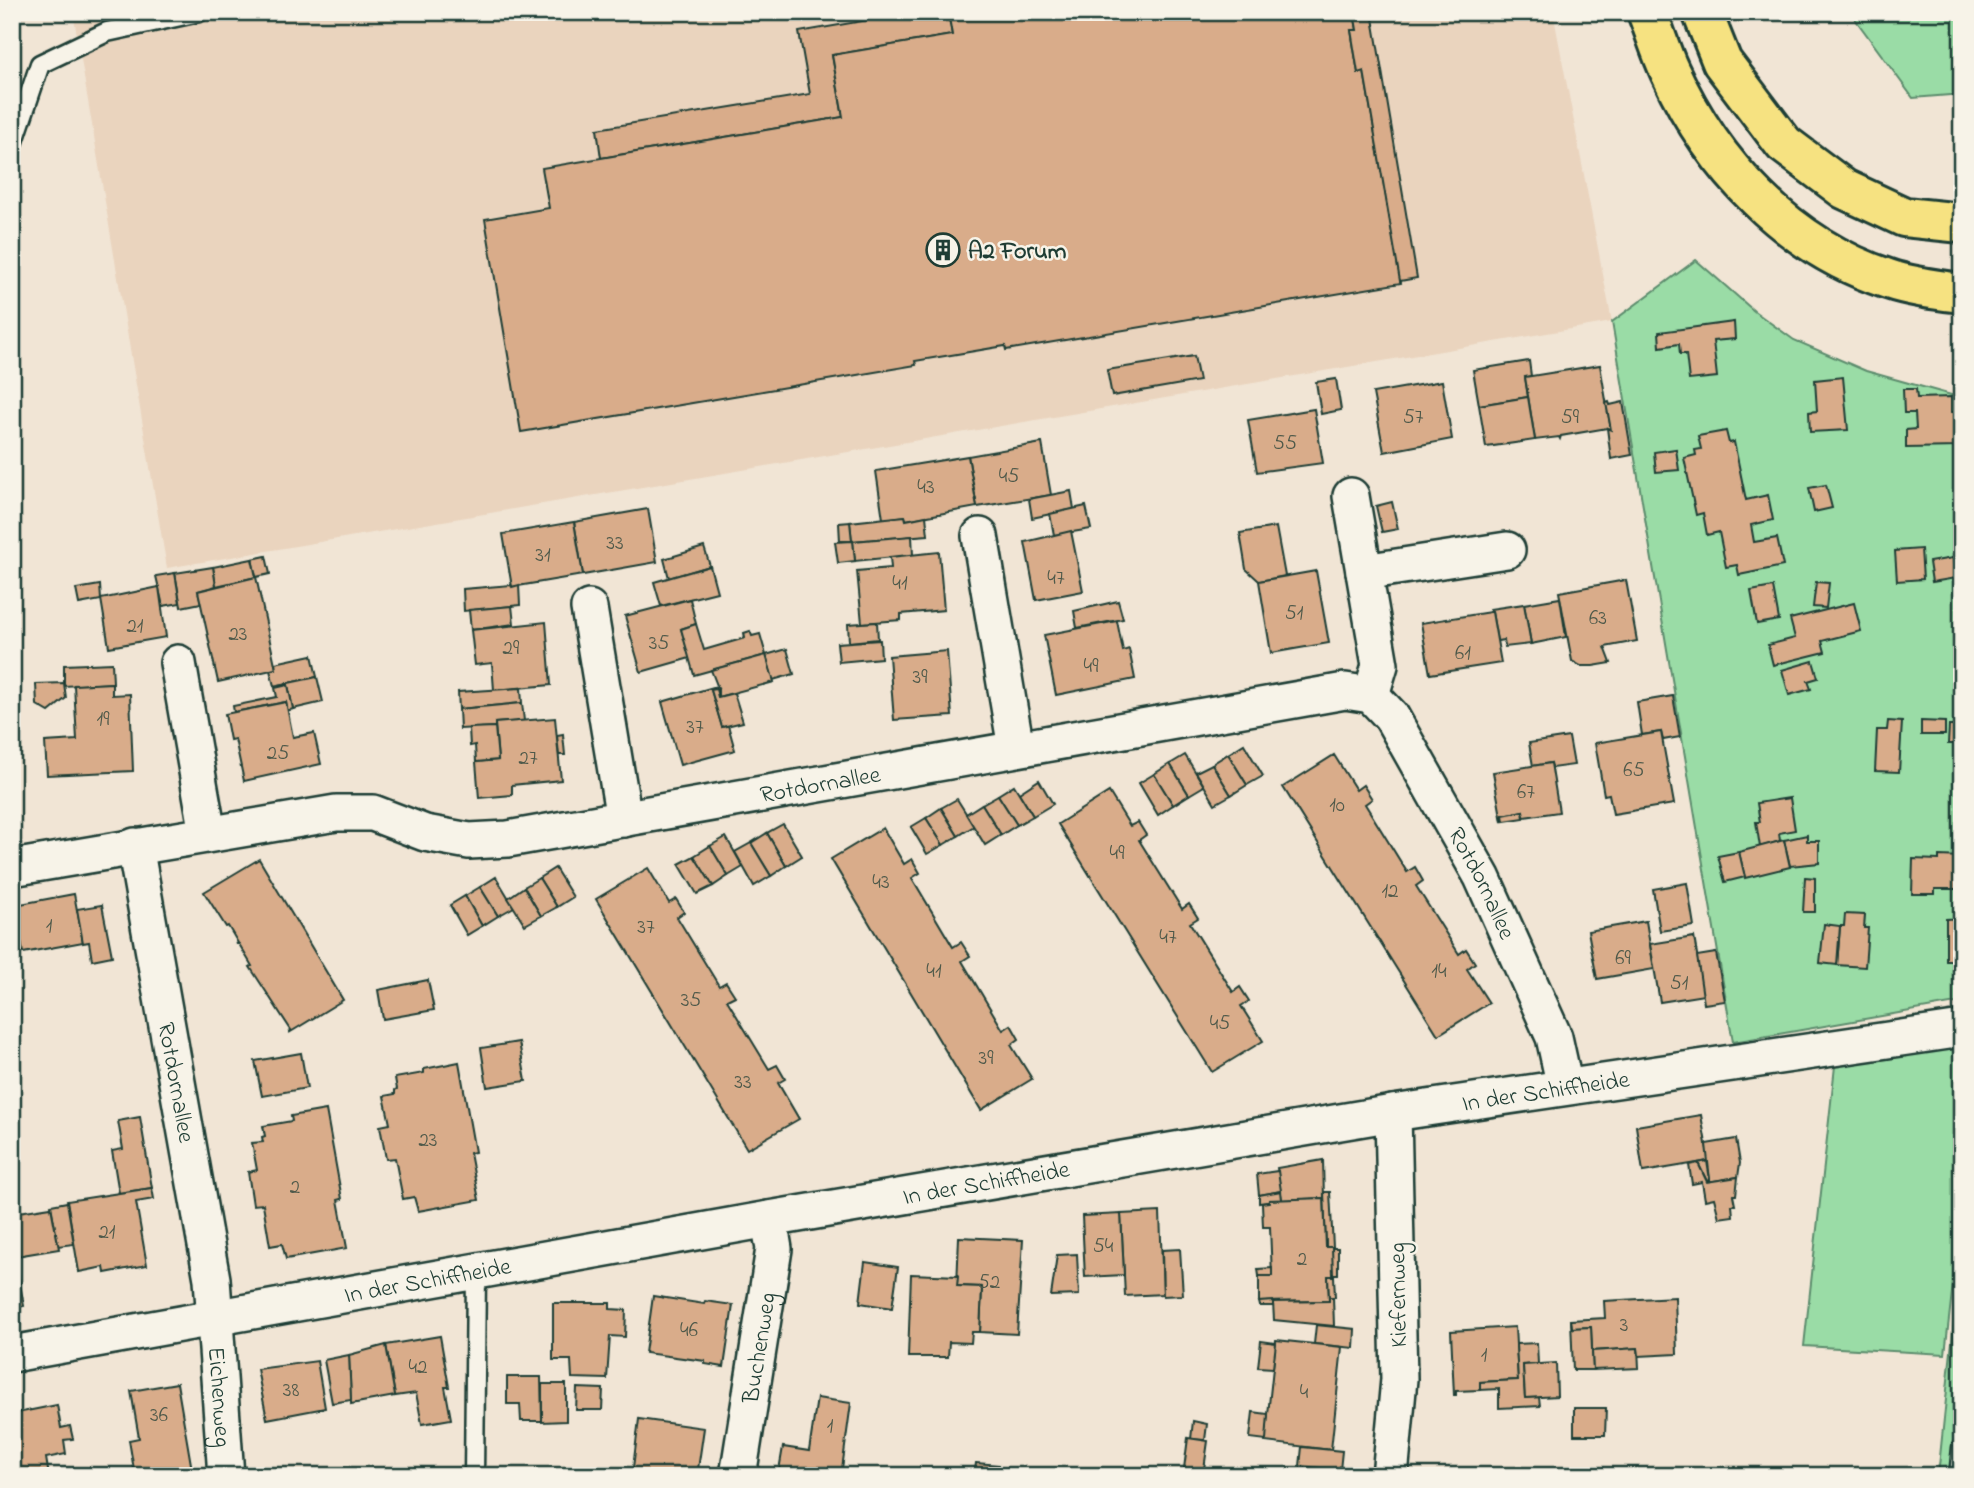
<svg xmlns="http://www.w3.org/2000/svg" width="1974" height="1488" font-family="'Indie Flower',sans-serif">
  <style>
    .built { fill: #ead4be }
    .green { fill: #9adca6; stroke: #5c8c6d; stroke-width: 2 }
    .building { fill: #d9ac8a; stroke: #1f3d34; stroke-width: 2 }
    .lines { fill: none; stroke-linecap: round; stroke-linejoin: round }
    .lane-casing { stroke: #1f3d34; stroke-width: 23 }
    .street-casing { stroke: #1f3d34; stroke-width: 40 }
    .highway-casing { stroke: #1f3d34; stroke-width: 44 }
    .lane { stroke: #f7f3e8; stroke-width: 18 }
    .street { stroke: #f7f3e8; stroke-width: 35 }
    .highway { stroke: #f6e281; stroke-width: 38 }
    .labels { text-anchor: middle; stroke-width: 5; stroke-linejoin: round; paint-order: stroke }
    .number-label { font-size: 21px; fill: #4e594a }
    .poi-label { font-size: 24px; font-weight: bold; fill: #1f3d34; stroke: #f7f3e8; text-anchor: start }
    .street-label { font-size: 24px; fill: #1f3d34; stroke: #f7f3e8 }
  </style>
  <rect width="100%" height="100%" fill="#f1e5d5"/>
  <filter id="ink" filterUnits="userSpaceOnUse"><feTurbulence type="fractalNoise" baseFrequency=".0143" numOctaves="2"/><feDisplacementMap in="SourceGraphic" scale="14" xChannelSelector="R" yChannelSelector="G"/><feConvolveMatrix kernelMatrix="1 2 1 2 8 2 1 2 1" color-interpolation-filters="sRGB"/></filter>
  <g filter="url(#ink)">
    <path class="built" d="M73,12h1480l59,310 -1445,246z"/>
    <g class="green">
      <path d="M1850,12h112v82l-49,4z"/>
      <path d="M1696,260l58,51 40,29 72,31 96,27v604l-229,40 -121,-720z"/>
      <path d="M1959,1045l3,2v157l-17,150 -141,-8 31,-280z"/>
      <path d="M1962,1246v230h-24z"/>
    </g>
    <g class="building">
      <path d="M914,12h34l4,23 -120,20 11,62 -242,41 -4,-29 213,-35 -11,-62z"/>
      <path d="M948,12h406l3,18h-6l7,43 6,-2 37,212 -395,67 -1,-4 -90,15 1,4 -395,67 -36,-213 64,-11 -7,-40 301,-51 -11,-62 120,-20z"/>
      <path d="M1354,12h18l45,266 -17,3 -36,-210 -6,2 -7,-43h6z"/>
      <path d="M1734,322l1,17 -22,2 4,36 -28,3 -3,-26h-6l-1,-10 -19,3 -1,-15z"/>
      <path d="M1194,356l5,25 -87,15 -5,-26z"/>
      <path d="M1529,361l2,15 -6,1 3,20 -49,8 -6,-35z"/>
      <path d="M1600,365l11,65 -4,-2 -46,8 -1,3 -1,-2 -24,3 -10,-63z"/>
      <path d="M1843,377l5,53 -38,2 -1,-20 8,-1 -2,-31z"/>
      <path d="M1336,379l5,31 -20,4 -5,-32z"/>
      <path d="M1442,381l10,58 -68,13 -11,-59z"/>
      <path d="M1903,389h13l1,9 34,-1v15h6l1,35 -52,1v-18l10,-1 -1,-16h-11z"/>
      <path d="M1528,397l7,43 -49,7 -7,-42z"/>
      <path d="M1609,402l1,3 13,-3 9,53 -21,4 -4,-31 4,2 -5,-27z"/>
      <path d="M1314,409l9,54 -66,9 -9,-52z"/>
      <path d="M1726,431l3,12 5,-1 12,58 22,-5 5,25 -22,5 3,17 23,-4 6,28 -44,9 -2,-10 -11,2 -7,-35 -12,3 -4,-22 -7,2 -12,-57 12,-3 -1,-5 6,-1 -3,-13z"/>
      <path d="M1042,443l9,52 -74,12 -9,-51z"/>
      <path d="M1676,449l3,21 -23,2 -2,-20z"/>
      <path d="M968,456l9,51 -71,13 -1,-4 -22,3 -7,-48z"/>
      <path d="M1826,485l6,23 -18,4 -5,-24z"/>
      <path d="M1071,491l3,18 -42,9 -3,-19z"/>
      <path d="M1392,502l6,27 -16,3 -6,-26z"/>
      <path d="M1086,506l5,23 -37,6 -4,-21z"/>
      <path d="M648,509l9,53 -74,13 -9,-53z"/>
      <path d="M905,516l1,4 20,-4 2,19 -76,6 -2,-19z"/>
      <path d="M574,522l9,53 -71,12 -9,-53z"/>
      <path d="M850,522l2,19h-12l-1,-18z"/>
      <path d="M1276,527l9,49 -26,5 -13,-12 -6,-36z"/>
      <path d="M1071,531l12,60 -47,9 -11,-58z"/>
      <path d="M912,536l1,19 -58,6 -2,-20z"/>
      <path d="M853,541l2,20 -17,2 -3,-21z"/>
      <path d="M704,547l6,19 -41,12 -5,-19z"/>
      <path d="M1921,549l2,30 -26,2 -2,-30z"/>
      <path d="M939,552l5,58 -43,4v6l-39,3 -5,-52 34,-3 -1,-11z"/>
      <path d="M266,556l4,18 -14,3 -4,-18z"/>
      <path d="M1953,558l3,20 -24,4 -3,-20z"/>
      <path d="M252,559l4,18 -40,9 -3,-19z"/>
      <path d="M710,566l7,26 -56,14 -7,-24z"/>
      <path d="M213,567l3,19 -18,5 3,12 -20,4 -6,-34z"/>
      <path d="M1316,571l13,72 -58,10 -12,-72z"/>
      <path d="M175,573l5,30 -17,3 -7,-30z"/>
      <path d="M256,577l20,92 -58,13 -20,-91z"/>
      <path d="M1626,580l11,61 -32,6 6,16 -18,3h-12l-9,-5 -13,-69z"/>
      <path d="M1816,582l13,1 -3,25 -13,-1z"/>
      <path d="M100,585l1,15 -22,4 -3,-15z"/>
      <path d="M511,585l1,2 7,-2 1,20 -56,6 -1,-22z"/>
      <path d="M159,587l7,50 -57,10 -8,-48z"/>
      <path d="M1773,587l6,33 -22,4 -6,-33z"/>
      <path d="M1560,598l6,39 -35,7 -7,-40z"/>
      <path d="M690,599l6,25 -15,5 9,29 -49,14 -16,-56z"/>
      <path d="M1118,601l5,18 -46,9 -3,-17z"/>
      <path d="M1854,603l7,28 -39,10 3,11 -52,13 -5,-20 27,-7 -5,-19z"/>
      <path d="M1524,604l7,40 -26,3 -1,-7 -7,1 -5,-29 -2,-3z"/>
      <path d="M512,606l2,18 -43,6 -2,-20z"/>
      <path d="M1490,612h2l9,51 -71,11 -9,-51z"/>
      <path d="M1117,621l6,30 6,-2 6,30 -79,16 -12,-60z"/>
      <path d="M546,622l5,63 -57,5 -2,-27 -17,2 -4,-35z"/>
      <path d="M877,622l1,17 -29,3 -1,-18z"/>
      <path d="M696,624l8,26 41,-12 -1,-5 6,-2 2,5 8,-2 6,21 -72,20 -13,-46z"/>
      <path d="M880,640l1,18 -42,4 -2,-19z"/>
      <path d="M787,649l7,25 -21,6 -7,-25z"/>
      <path d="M947,651l5,65 -58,4 -5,-64z"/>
      <path d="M312,655l5,22 -43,9 -4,-16 6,-1 -1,-6z"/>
      <path d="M766,655l8,27 -56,15v-9l-7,-18z"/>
      <path d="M1813,661l5,17 -10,3 3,8 -22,6 -7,-25z"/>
      <path d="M112,663l1,20 -49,3v-21z"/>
      <path d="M317,677l6,25 -30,7 -5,-24 -14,1z"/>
      <path d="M64,683l2,15 -17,14 -12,-7 -1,-21z"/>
      <path d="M112,683v12l18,-1 3,77 -86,4 -2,-33 32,-2 -3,-55z"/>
      <path d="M288,685l5,24 -6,2 -1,-9 -52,10 -1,-6 44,-9 -2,-9z"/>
      <path d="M717,686l1,2 -7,2 11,37 6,-2 7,25 -55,15 -18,-63z"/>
      <path d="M521,688l1,15 -63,6 -1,-17z"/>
      <path d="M716,689l2,8 16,-4 9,29 -21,5 -11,-37z"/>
      <path d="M1673,696l7,41 -17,3 -2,-8 -19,3 -5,-33z"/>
      <path d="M286,702l7,35 21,-4 7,31 -77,17 -9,-42 -5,1 -5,-26z"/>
      <path d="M522,703l2,18 -29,2v4l-35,2 -1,-20z"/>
      <path d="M555,718l6,62 -49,5v10l-33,3 -3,-36 22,-2 -3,-37z"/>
      <path d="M1888,721l14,1 -3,50 -24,-1 2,-41h10z"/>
      <path d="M1921,721l24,1v13h-24z"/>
      <path d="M1949,726h13v18h-14z"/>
      <path d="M495,727l3,33 -22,2 -1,-17 -5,1 -1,-18z"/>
      <path d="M1661,732l13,72 -61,10 -4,-20 -5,1 -9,-52z"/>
      <path d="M563,734l2,21h-6l-2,-20z"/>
      <path d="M1569,737l5,28 -22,3 -1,-5 -18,3 -4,-23z"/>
      <path d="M1244,744l19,32 -16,9 -19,-31z"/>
      <path d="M1228,754l19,31 -16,10 -19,-31z"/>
      <path d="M1185,755l19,31 -15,9 -19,-31z"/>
      <path d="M1334,755l22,35 7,-5 9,14 -7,5 42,68 8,-5 8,14 -7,5 43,68 7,-5 9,14 -8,6 22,34 -51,32 -155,-248z"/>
      <path d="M1551,763l8,49 -35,5 -1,-6 -20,4 -1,7 -9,-50z"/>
      <path d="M1170,764l19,31 -16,10 -19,-31z"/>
      <path d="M1212,764l19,31 -16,9 -19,-32z"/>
      <path d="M1154,774l19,31 -15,10 -19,-32z"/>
      <path d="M1039,780l14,24 -20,12 -14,-23z"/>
      <path d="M1014,785l19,31 -16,9 -19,-30z"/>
      <path d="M1109,792l21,34 8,-4 8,13 -7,5 43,69 7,-5 9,14 -8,5 43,69 7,-5 9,14 -8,5 22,35 -51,31 -154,-248z"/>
      <path d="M998,795l19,30 -16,10 -19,-31z"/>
      <path d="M1790,798l5,32 -16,3 1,8 -20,6 -4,-25h4l-3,-19z"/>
      <path d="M957,799l17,27 -16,10 -17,-28z"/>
      <path d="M982,804l19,31 -16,10 -19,-31z"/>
      <path d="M941,808l17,28 -15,9 -17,-27z"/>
      <path d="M1523,811l1,7 -20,3 -1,-6z"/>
      <path d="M926,818l17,27 -16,9 -16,-27z"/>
      <path d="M783,824l19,32 -16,10 -19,-33z"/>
      <path d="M883,828l21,36 8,-5 8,14 -8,5 41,69 8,-5 9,14 -8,5 41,69 8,-5 8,14 -8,6 21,34 -51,31 -150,-251z"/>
      <path d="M767,833l19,33 -15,10 -20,-33z"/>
      <path d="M1807,835v6h12v22l-29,3 -6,-26z"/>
      <path d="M726,837l17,30 -15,9 -18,-30z"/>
      <path d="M1784,840l6,27 -45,11 -6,-26z"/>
      <path d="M751,843l20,33 -17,10 -19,-34z"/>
      <path d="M710,846l18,30 -15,10 -19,-30z"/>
      <path d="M1739,852l6,25 -20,5 -7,-26z"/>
      <path d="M694,856l19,30 -16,8 -18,-30z"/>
      <path d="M1939,856l23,1v32h-27v5h-23l1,-35 26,1z"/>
      <path d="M259,859l84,141 -54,33 2,-3 -41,-63 2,-1 -13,-22h-3l2,-1 -10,-17 -2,1 -22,-35z"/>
      <path d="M555,868l18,29 -16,10 -18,-29z"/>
      <path d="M648,868l21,35 7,-4 8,13 -7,5 42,69 7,-4 9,14 -8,4 42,69 8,-4 8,14 -7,4 21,36 -52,30 -151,-250z"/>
      <path d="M496,877l18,30 -16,9 -18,-29z"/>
      <path d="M1805,877l10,1v34h-12z"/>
      <path d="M539,878l18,29 -16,9 -17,-29z"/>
      <path d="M1687,883l7,43 -34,5 -7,-42z"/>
      <path d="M480,887l18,29 -16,10 -17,-30z"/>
      <path d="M524,887l17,29 -16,9 -17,-27z"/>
      <path d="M74,894l9,48 -60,11 -8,-48z"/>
      <path d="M465,896l17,30 -15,9 -17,-30z"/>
      <rect x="1957" y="898" width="5" height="20"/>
      <path d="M102,905l10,51 -20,4 -3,-18 -6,1 -6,-34z"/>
      <path d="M1845,914l20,1 -1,13h4l-3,39 -28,-2 3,-39h4z"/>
      <path d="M1962,918v43h-16v-42z"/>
      <path d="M1646,921l8,48 -57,10 -9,-48z"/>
      <path d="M1824,924l16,2 -3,39 -17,-2z"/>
      <path d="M1694,937l10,58 -44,7 -10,-58z"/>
      <path d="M1716,953l9,48 -21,3 -7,-48z"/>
      <path d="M428,980l6,30 -51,9 -5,-29z"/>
      <path d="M519,1042l7,39 -39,6 -6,-39z"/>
      <path d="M301,1053l6,35 -45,8 -7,-35z"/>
      <path d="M459,1062l16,90 -5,1 9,47 -61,11 -4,-14 -11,2 -8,-41 -9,1 -6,-33 10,-2 -6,-28 11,-2v-4l2,-1 -2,-11 29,-5v-4z"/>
      <path d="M326,1110l16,89 -4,1 9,48 -61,11 -4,-15 -12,2 -7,-42 -10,1 -5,-33 9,-2 -5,-27 11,-1 -1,-5 3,-1 -2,-10 29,-5 -1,-5z"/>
      <path d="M1701,1115l8,46 -66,11 -7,-46z"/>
      <path d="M140,1117l12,71 -33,5 -7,-42 11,-2 -5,-28z"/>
      <path d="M1736,1139l4,24 -2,14 -31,5 3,-2 -4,-36z"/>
      <path d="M1323,1160l1,38 -42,2 -5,-32z"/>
      <path d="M1707,1161l3,19 -3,1 -9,-18z"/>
      <path d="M1698,1163l9,19 31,-5 -2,18h-3l2,10h-3l1,11 -14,2 -5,-20 -9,2 -3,-18 -10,2 -3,-19z"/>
      <path d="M1278,1171l3,20 -22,4 -2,-21z"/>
      <path d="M152,1188l2,11 -18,3 11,63 -42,8 -1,-6 -25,5 -12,-71z"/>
      <path d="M1281,1191l1,9 -23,3v-8z"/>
      <path d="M1324,1192h6l3,55h-7z"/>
      <path d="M1324,1198l2,49h7l1,29h-6l1,25 -70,1v-26h13l-2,-49h-7l-1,-24 7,-1v-2z"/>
      <path d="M67,1202l7,42 -16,2 -7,-41z"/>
      <path d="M51,1207l8,42 -43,7 -4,-18v-25z"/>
      <path d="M1160,1212l3,82 -38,2 -4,-82z"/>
      <path d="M1121,1214l3,61 -39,2 -3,-61z"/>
      <path d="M959,1237l64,3 -6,94 -37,-2 2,-45 -25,-1z"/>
      <path d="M12,1238l12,68 -12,2z"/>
      <path d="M1332,1248h6v26h-5z"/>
      <path d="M1180,1249l3,46 -20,1 -1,-46z"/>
      <path d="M1077,1254l2,41 -28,1 6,-41z"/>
      <path d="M865,1262l33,5 -6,41 -32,-5z"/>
      <path d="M1272,1268v8h-13l-1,-7z"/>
      <path d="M911,1274l47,2 -1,10 25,1 -2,45h-8l-1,11 -22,-1 -1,15h-40z"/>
      <path d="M1328,1276h6l1,21h-6z"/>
      <path d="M653,1296l51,8 1,-3 28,4 -9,62 -19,-3v-3l-60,-8z"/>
      <path d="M1329,1297h4l1,29 -60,-6 -1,-18 56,-1z"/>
      <path d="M1675,1297l2,57 -38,2 -1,-8 -46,3 -1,-24 -19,1 -1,-8 34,-2 -1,-17z"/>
      <path d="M1273,1301v5h-13l-1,-4z"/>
      <path d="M553,1303h57v6l16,1 -1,27 -15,-1 -3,43 -35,-1 -1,-18h-18z"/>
      <path d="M1571,1320l1,8 19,-1 2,43h-20z"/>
      <path d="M1316,1325l39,4 -1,19 -40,-4z"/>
      <path d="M1515,1327l3,53 -38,2v8l-24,1v4h-2l-3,-64z"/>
      <path d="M440,1336l9,51h-4l6,32 -29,5 -6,-31 -21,3 -9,-51z"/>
      <path d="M1276,1340l66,7 -11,103 -66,-8z"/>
      <path d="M1261,1341l15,2 -3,25 -15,-1z"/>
      <path d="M1537,1343l1,21 -15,1 2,33 14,-1 1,9 -41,2v-19l-19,1v-8l38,-2 -2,-36z"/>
      <path d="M386,1345l9,51 -44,8 -2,-49z"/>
      <path d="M1638,1348l1,20 -46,2 -1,-19z"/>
      <path d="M349,1355l2,45 -19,3 -8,-43z"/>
      <path d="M317,1361l8,47 -58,11 -10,-50z"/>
      <path d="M1556,1363l1,33 -32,2 -2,-33z"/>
      <path d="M507,1377h34l1,44h-21l-1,-17h-13z"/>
      <path d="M177,1383l15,87 -31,6h-26l-6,-36 10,-2 -8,-47z"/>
      <path d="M542,1384h24v37l-24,1z"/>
      <path d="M577,1388l26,1 -1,21h-26z"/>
      <path d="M817,1398l34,5 -10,73h-63l5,-29 26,4z"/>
      <path d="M57,1405l4,23 9,-2 3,13 -9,1 2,14 -20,4 3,18h-30l-7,-28v-34z"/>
      <path d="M1574,1408h32l-1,27h-31z"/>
      <path d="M1253,1412l15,2 -2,26 -16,-2z"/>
      <path d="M639,1419l65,9 -7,48h-65z"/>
      <path d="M1193,1421l14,3 -2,16 -14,-1z"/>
      <path d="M1188,1438l20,3 -5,35h-20z"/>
      <path d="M1302,1447l40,4 -2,19 -40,-4z"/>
      <path d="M976,1463l23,2 -1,11h-24z"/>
    </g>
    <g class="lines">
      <defs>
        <g id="lane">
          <path d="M12,147l28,-83 67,-32 92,-20"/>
          <path d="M474,1476l2,-204"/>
          <path d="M1959,1476l3,-28"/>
        </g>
        <g id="street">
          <path d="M1351,496l29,169 -9,30"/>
          <path d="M980,536l36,212"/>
          <path d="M1364,572l143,-22"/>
          <path d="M589,608l35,211"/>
          <path d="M178,663l30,171"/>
          <path id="s1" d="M135,846l77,433 14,197"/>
          <path id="s2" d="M12,868l324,-55h37l52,20 44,8 39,-2 837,-148 26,4 20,21 91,161 72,160 11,50"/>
          <path id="s3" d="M12,1354l757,-135 624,-106 569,-84"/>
          <path id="s4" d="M738,1476l36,-227 -5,-30"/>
          <path d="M1390,1476l9,-97 -6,-266"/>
        </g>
        <g id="highway">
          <path d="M1647,12c8,20 14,41 23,60 43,94 118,174 218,207 23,8 50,11 74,14"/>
          <path d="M1702,12l20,50 62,82 60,45 60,28 58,6"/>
        </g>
      </defs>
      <use href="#lane" class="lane-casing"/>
      <use href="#street" class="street-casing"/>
      <use href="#highway" class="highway-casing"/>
      <use href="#lane" class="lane"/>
      <use href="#street" class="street"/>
      <use href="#highway" class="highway"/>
    </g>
  </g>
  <defs>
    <symbol id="building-ring" viewBox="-11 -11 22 22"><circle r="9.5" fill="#f7f3e8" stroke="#1f3d34" stroke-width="1.5"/><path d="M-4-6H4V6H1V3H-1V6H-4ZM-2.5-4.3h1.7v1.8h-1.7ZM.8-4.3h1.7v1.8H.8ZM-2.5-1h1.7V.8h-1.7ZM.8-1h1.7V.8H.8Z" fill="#1f3d34"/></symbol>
  </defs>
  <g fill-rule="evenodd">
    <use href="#building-ring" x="924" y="231" width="38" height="38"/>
  </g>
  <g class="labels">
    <g class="number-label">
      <text x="1413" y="423">57</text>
      <text x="1570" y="423">59</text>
      <text x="1285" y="449">55</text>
      <text x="1009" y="482">45</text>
      <text x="926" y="493">43</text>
      <text x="615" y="549">33</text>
      <text x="543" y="561">31</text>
      <text x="1056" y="584">47</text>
      <text x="900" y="589">41</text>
      <text x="1294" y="619">51</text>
      <text x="1598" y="624">63</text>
      <text x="135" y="632">21</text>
      <text x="238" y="640">23</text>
      <text x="659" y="649">35</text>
      <text x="511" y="654">29</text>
      <text x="1463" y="659">61</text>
      <text x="1091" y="672">49</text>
      <text x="920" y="683">39</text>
      <text x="103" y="725">19</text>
      <text x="695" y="733">37</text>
      <text x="278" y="759">25</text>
      <text x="528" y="764">27</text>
      <text x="1634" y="776">65</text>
      <text x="1526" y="798">67</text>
      <text x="1337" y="811">10</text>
      <text x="1117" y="859">49</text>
      <text x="881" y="888">43</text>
      <text x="1390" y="897">12</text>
      <text x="49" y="932">1</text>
      <text x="646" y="933">37</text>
      <text x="1168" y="943">47</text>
      <text x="1623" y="964">69</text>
      <text x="934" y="977">41</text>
      <text x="1439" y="977">14</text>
      <text x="1679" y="989">51</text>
      <text x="691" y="1006">35</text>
      <text x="1220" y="1029">45</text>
      <text x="986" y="1064">39</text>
      <text x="743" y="1088">33</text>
      <text x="428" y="1146">23</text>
      <text x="295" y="1193">2</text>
      <text x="107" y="1238">21</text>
      <text x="1103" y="1252">54</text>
      <text x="1302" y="1265">2</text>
      <text x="989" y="1288">52</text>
      <text x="1624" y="1331">3</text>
      <text x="689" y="1336">46</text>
      <text x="1484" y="1361">1</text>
      <text x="418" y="1373">42</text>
      <text x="291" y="1396">38</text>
      <text x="1304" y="1398">4</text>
      <text x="159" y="1421">36</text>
      <text x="830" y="1432">1</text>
    </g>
    <g class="poi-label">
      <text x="968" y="258">A2 Forum</text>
    </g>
    <g class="street-label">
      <text dy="8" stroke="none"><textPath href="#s2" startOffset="822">Rotdornallee</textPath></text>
      <text dy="8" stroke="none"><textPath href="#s2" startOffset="1601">Rotdornallee</textPath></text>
      <text dy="8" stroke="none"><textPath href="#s1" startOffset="240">Rotdornallee</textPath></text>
      <text dy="8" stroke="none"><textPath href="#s3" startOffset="1556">In der Schiffheide</textPath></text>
      <text dy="8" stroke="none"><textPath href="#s3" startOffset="989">In der Schiffheide</textPath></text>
      <text dy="8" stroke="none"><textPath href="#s3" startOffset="422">In der Schiffheide</textPath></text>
      <text transform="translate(1397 1295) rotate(-91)" y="8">Kiefernweg</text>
      <text dy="8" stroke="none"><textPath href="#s4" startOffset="130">Buchenweg</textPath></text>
      <text dy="8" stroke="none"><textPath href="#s1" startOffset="558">Eichenweg</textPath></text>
    </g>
  </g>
  <rect width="1974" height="1488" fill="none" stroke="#f7f3e8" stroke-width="42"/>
  <rect x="21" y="21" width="1932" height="1446" fill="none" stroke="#1f3d34" stroke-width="2.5" filter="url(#ink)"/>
</svg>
